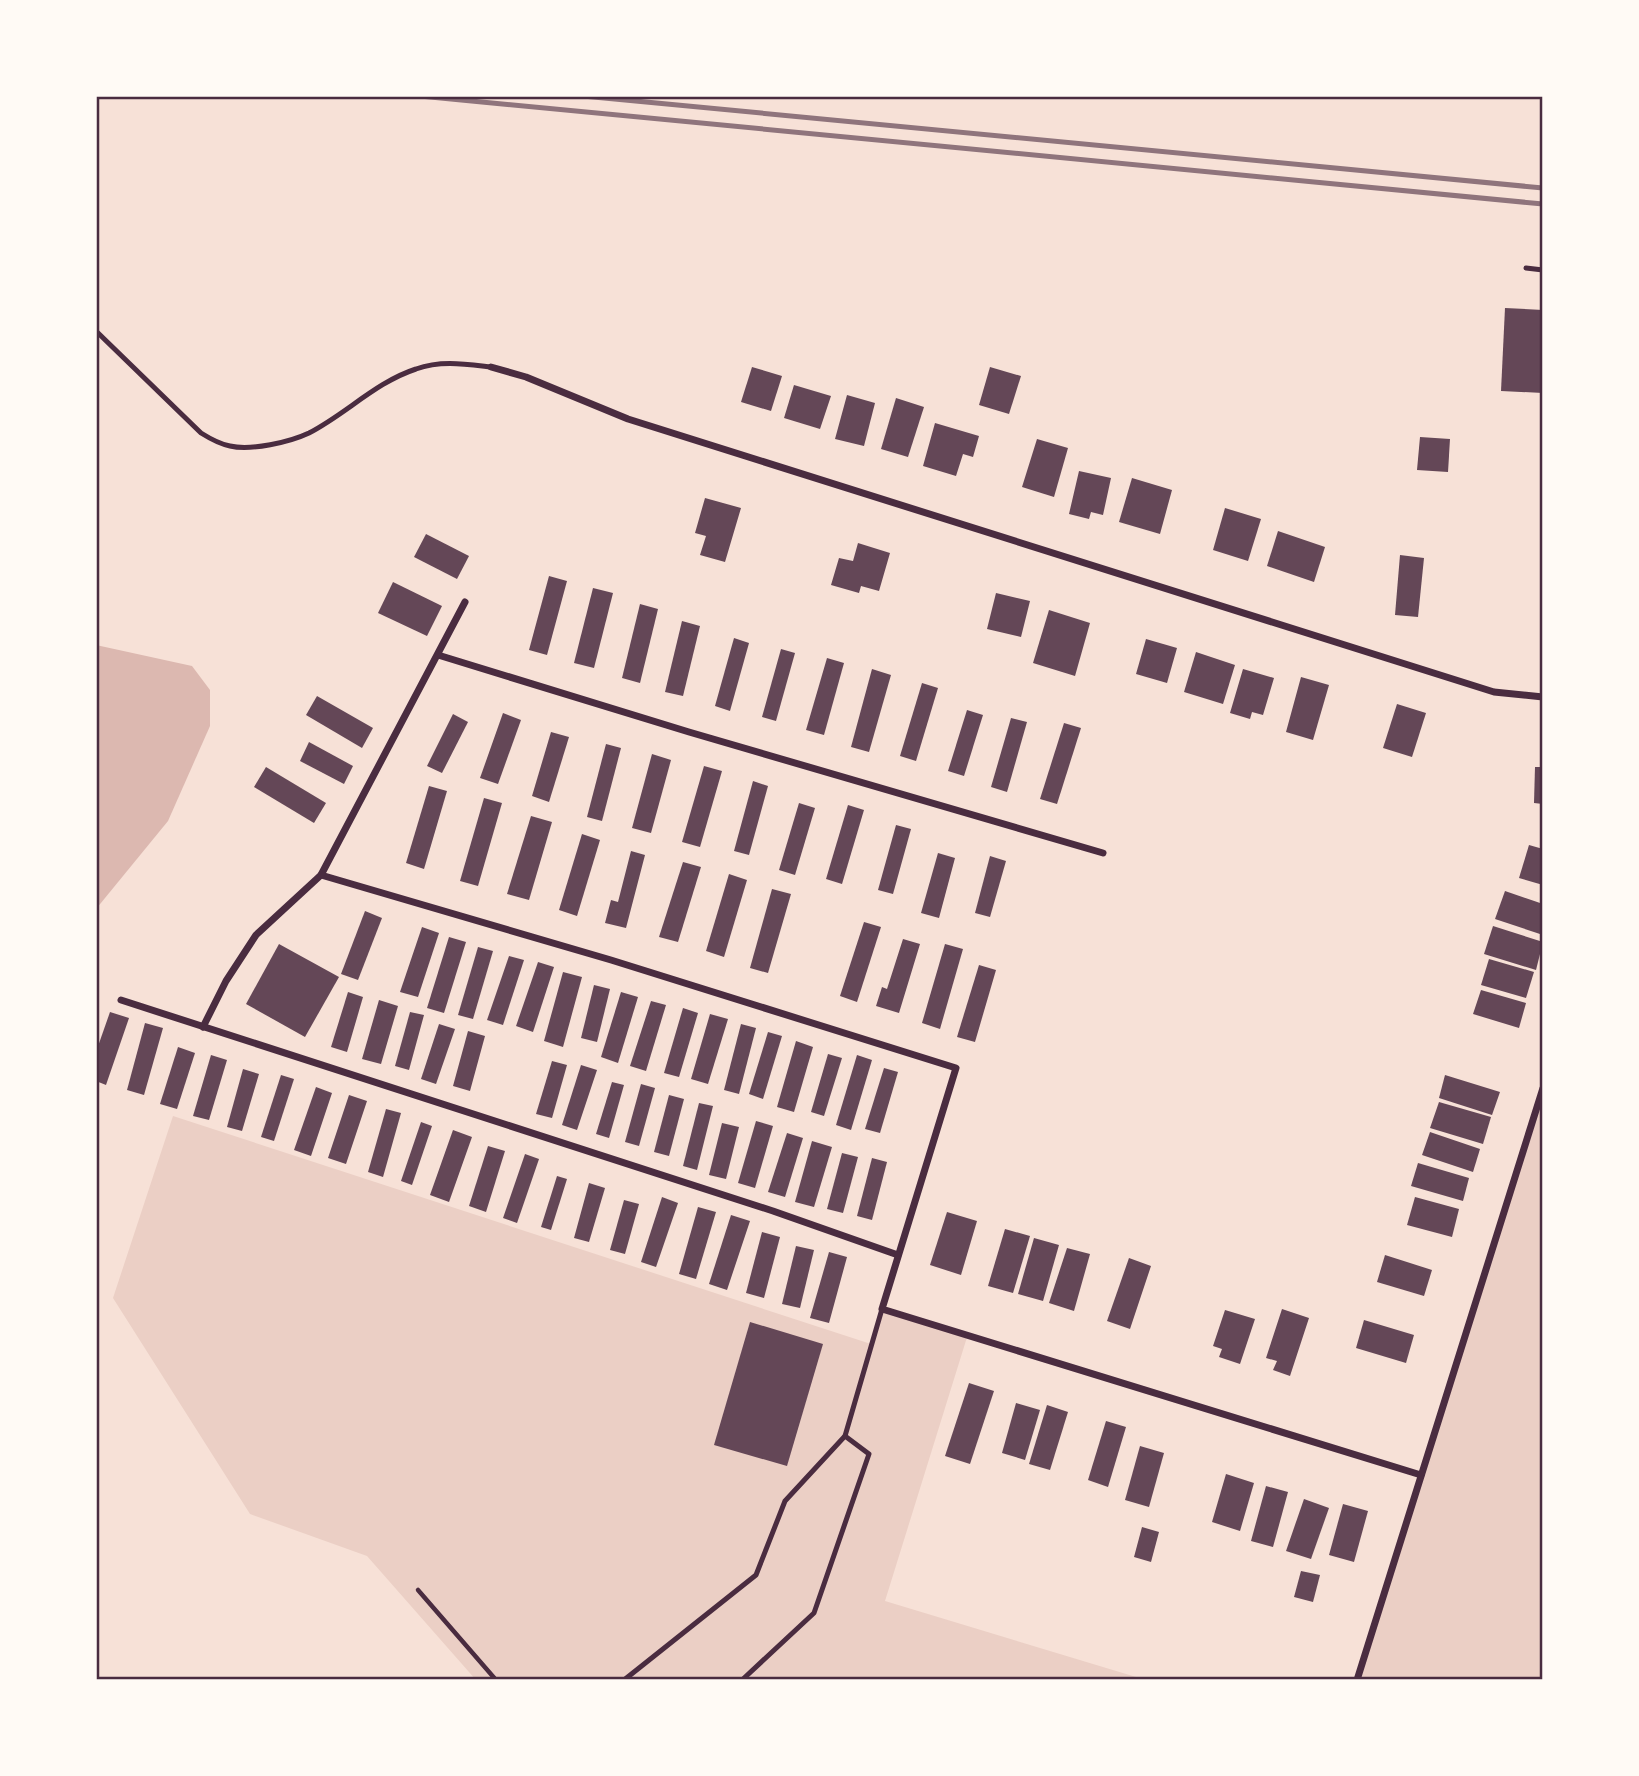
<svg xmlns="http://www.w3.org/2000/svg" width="1639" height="1776" font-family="'Fira Sans',sans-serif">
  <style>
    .green { fill: #ebcfc5 }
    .water { fill: #dcb8b0 }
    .building { fill: #644757 }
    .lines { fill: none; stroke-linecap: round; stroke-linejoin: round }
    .path { stroke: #4a2c40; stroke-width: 4.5 }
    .service { stroke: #4a2c40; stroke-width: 5 }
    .minor { stroke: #4a2c40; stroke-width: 7 }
    .rail { stroke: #8f747c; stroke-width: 5 }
    .neatline { fill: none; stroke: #4a2c40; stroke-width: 2.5 }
  </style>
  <rect width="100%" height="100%" fill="#f7e1d7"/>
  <g class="green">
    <path d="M1543,1088v592h-186z"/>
    <path d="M173,1116l698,228 11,-35 86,25 -83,267 261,79h-670l-109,-124 -117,-42 -137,-216z"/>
  </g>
  <path class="water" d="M96,645l96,21 18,24v36l-42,95 -72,88z"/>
  <g class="building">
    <path d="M1505,308l38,2v83l-42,-2z"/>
    <path d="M752,367l30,9 -11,35 -30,-9z"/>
    <path d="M990,367l31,9 -12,38 -30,-9z"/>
    <path d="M794,385l37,11 -11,33 -36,-11z"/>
    <path d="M847,395l28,8 -11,43 -29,-7z"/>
    <path d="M896,398l28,9 -16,50 -27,-8z"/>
    <path d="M935,423l44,13 -6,21 -10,-3 -7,22 -33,-10z"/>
    <path d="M1420,437l30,2 -2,33 -31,-2z"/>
    <path d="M1037,439l31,9 -14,49 -32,-10z"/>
    <path d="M1079,471l32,7 -8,37 -12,-3 -2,7 -20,-5z"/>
    <path d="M1132,478l40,12 -12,44 -41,-12z"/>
    <path d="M705,498l36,10 -16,54 -25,-7 6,-19 -11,-3z"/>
    <path d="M1225,508l36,11 -13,42 -35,-11z"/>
    <path d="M1278,531l47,16 -11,35 -47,-16z"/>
    <path d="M426,534l43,22 -12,23 -43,-22z"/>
    <path d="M858,543l32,10 -11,38 -18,-5 -2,7 -28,-8 8,-27 14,3z"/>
    <path d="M1400,555l24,3 -6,59 -23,-2z"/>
    <path d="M549,576l18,5 -20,74 -18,-5z"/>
    <path d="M393,582l49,24 -15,30 -49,-23z"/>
    <path d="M593,588l20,5 -19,75 -20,-5z"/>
    <path d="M996,593l34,8 -9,36 -34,-8z"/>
    <path d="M640,604l18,5 -18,74 -18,-5z"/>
    <path d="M1049,610l41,13 -15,53 -42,-13z"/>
    <path d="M682,621l18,5 -17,70 -18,-4z"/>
    <path d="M734,638l15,5 -19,68 -15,-5z"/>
    <path d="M1146,639l31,9 -10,35 -31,-9z"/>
    <path d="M781,649l14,4 -19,68 -14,-4z"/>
    <path d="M1196,652l39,13 -12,39 -39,-12z"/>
    <path d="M827,658l17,5 -20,72 -18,-5z"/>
    <path d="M872,669l19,6 -22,77 -18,-5z"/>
    <path d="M1243,669l31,9 -11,37 -11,-3 -2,7 -20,-6z"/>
    <path d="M1301,677l28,8 -16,55 -27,-8z"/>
    <path d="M922,683l16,5 -22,73 -16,-5z"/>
    <path d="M317,696l56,32 -11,20 -56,-33z"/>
    <path d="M1397,704l29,9 -14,44 -29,-9z"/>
    <path d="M967,710l16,5 -19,61 -16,-5z"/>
    <path d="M503,713l18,7 -23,64 -18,-6z"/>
    <path d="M453,714l15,8 -26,51 -15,-7z"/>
    <path d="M1011,718l16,4 -20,70 -16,-5z"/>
    <path d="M1064,723l17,5 -24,76 -17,-5z"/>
    <path d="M551,732l18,5 -20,65 -17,-6z"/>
    <path d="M309,742l44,24 -9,18 -44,-23z"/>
    <path d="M606,744l15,4 -19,73 -15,-4z"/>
    <path d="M652,754l19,6 -20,73 -19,-5z"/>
    <path d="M704,766l18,5 -22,76 -18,-5z"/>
    <path d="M266,767l60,36 -12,20 -60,-36z"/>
    <path d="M1535,767h8v37l-9,-1z"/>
    <path d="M753,781l15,5 -19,69 -15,-4z"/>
    <path d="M429,786l18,5 -23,78 -18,-6z"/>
    <path d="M484,798l18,5 -24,83 -18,-5z"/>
    <path d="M799,803l16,5 -20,67 -16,-5z"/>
    <path d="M848,805l16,5 -22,74 -16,-5z"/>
    <path d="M531,816l21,6 -23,78 -22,-6z"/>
    <path d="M896,825l15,4 -18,65 -15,-4z"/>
    <path d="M582,834l18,6 -23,76 -18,-6z"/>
    <path d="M1529,845l14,4v36l-24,-7z"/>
    <path d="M631,851l14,4 -19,73 -21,-5 6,-23 7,2z"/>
    <path d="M938,853l17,5 -16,60 -18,-5z"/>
    <path d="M990,856l16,5 -16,56 -15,-4z"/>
    <path d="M683,862l18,5 -23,75 -19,-5z"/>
    <path d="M729,874l18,6 -23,77 -18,-6z"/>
    <path d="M772,889l19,5 -23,79 -18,-5z"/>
    <path d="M1505,891l38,13v31l-48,-16z"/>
    <path d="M365,911l17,7 -24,62 -17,-6z"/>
    <path d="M864,922l17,5 -24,75 -17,-6z"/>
    <path d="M1493,926l50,16 -7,28 -52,-16z"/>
    <path d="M422,927l17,6 -21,64 -18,-5z"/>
    <path d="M449,937l17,5 -22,71 -17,-5z"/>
    <path d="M903,939l17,5 -21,69 -23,-7 6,-19 5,2z"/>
    <path d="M279,944l60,33 -34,60 -59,-33z"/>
    <path d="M945,944l18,5 -23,80 -18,-6z"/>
    <path d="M478,947l15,4 -20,68 -15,-4z"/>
    <path d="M509,956l15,4 -21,65 -16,-5z"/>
    <path d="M1489,959l45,13 -8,26 -45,-13z"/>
    <path d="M538,962l16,5 -21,65 -17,-6z"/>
    <path d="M979,965l17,5 -21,72 -18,-5z"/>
    <path d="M563,972l19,5 -19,70 -19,-6z"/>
    <path d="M594,985l16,4 -13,53 -16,-4z"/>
    <path d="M1481,990l45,13 -7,25 -46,-14z"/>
    <path d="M348,992l15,5 -16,55 -16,-5z"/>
    <path d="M621,992l17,5 -20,66 -17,-6z"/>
    <path d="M379,1000l19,6 -17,58 -19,-5z"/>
    <path d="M651,1001l15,4 -20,66 -16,-5z"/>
    <path d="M683,1008l15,5 -19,64 -15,-4z"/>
    <path d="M110,1012l19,6 -23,67 -10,-4v-29z"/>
    <path d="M410,1012l14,3 -15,55 -14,-4z"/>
    <path d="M710,1014l18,5 -20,65 -17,-5z"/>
    <path d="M145,1023l18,5 -19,67 -17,-5z"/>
    <path d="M439,1024l16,5 -19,55 -15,-5z"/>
    <path d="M741,1024l15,4 -17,66 -15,-4z"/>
    <path d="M468,1031l17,5 -15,55 -17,-5z"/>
    <path d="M768,1032l14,4 -19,63 -14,-5z"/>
    <path d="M796,1041l17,6 -19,65 -17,-5z"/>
    <path d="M178,1047l17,6 -18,56 -17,-5z"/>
    <path d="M828,1054l14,4 -18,58 -13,-4z"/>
    <path d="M211,1055l16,5 -18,60 -16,-4z"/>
    <path d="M857,1055l15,5 -21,70 -15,-5z"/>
    <path d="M552,1061l15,4 -15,53 -16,-4z"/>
    <path d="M581,1065l16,5 -20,60 -15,-5z"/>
    <path d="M884,1068l14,4 -18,61 -15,-4z"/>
    <path d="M243,1069l16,5 -17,57 -15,-4z"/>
    <path d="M281,1075l13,4 -20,62 -13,-4z"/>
    <path d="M1445,1075l55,17 -8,23 -53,-17z"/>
    <path d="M612,1082l12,3 -15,53 -13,-4z"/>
    <path d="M641,1084l14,4 -16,58 -14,-4z"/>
    <path d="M316,1087l16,6 -21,63 -17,-6z"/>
    <path d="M349,1095l18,6 -21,63 -18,-6z"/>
    <path d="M669,1095l15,4 -15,57 -15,-4z"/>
    <path d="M1439,1102l52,15 -8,27 -53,-16z"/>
    <path d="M699,1103l14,3 -16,64 -14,-4z"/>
    <path d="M386,1109l15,4 -18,64 -15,-5z"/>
    <path d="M756,1121l17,5 -18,62 -17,-5z"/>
    <path d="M421,1122l11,4 -20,59 -11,-4z"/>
    <path d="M722,1123l17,4 -13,52 -17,-4z"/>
    <path d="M453,1130l19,7 -23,65 -19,-7z"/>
    <path d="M1430,1132l50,17 -7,23 -51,-17z"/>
    <path d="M787,1133l16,5 -18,59 -17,-5z"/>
    <path d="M812,1141l20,6 -18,60 -19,-5z"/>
    <path d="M488,1146l17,5 -19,61 -17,-6z"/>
    <path d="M842,1153l16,4 -15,56 -16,-4z"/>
    <path d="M525,1154l14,5 -22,64 -14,-5z"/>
    <path d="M872,1158l15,4 -15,58 -15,-4z"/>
    <path d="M1418,1163l51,15 -6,23 -52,-15z"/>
    <path d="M557,1176l10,3 -16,51 -10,-3z"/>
    <path d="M589,1183l16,5 -16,54 -15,-4z"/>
    <path d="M662,1197l16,6 -22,64 -15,-5z"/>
    <path d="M1415,1197l44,12 -7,28 -45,-12z"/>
    <path d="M624,1200l15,4 -14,50 -15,-4z"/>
    <path d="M698,1207l18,5 -20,67 -17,-5z"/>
    <path d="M947,1212l30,9 -16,54 -31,-10z"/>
    <path d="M731,1215l19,6 -23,69 -18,-6z"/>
    <path d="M1005,1229l25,7 -17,57 -25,-7z"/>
    <path d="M762,1232l18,5 -16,61 -18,-5z"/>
    <path d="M1034,1238l25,7 -16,56 -25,-7z"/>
    <path d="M796,1246l18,4 -14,58 -18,-4z"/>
    <path d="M1067,1248l23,6 -16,57 -25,-8z"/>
    <path d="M829,1252l18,5 -18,66 -19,-5z"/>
    <path d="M1385,1255l47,15 -8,26 -47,-14z"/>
    <path d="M1129,1258l22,8 -21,63 -23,-8z"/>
    <path d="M1282,1309l27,9 -19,58 -17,-6 4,-9 -11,-3z"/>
    <path d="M1225,1310l30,9 -15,45 -21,-7 3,-8 -9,-3z"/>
    <path d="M1364,1320l50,15 -8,28 -50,-15z"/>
    <path d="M750,1322l73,22 -36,122 -73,-21z"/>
    <path d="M969,1383l25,8 -24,73 -25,-8z"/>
    <path d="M1016,1403l24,7 -15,50 -23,-7z"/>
    <path d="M1047,1405l21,7 -18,58 -21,-6z"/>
    <path d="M1106,1421l20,6 -18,60 -20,-7z"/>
    <path d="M1140,1446l24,7 -15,54 -24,-7z"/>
    <path d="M1226,1474l28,9 -14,48 -28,-9z"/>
    <path d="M1266,1486l22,6 -15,55 -22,-6z"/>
    <path d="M1304,1499l25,9 -18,51 -25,-8z"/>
    <path d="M1343,1504l25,7 -14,51 -25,-7z"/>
    <path d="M1142,1527l17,5 -8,30 -17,-5z"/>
    <path d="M1301,1571l19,4 -7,27 -19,-5z"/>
  </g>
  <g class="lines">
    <path class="path" d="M418,1590l78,90"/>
    <g class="service">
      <path d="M1526,268l17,2"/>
      <path d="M96,331l105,102c8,5 18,11 29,13 21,5 60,-4 79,-13 37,-19 67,-51 107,-64 25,-9 49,-5 75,-2"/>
      <path d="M624,1680l132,-105 29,-74 60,-65 37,-127"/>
      <path d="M742,1680l72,-67 55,-159 -24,-18"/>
    </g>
    <g class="minor">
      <path d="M491,367l35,10 102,42 866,273 49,5"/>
      <path d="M438,655l251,77 414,121"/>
      <path d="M321,875l290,85 345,108 -74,241 539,166"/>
      <path d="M121,1000l652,211 125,44"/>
      <path d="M203,1027l23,-46 30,-46 65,-60 144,-273"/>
      <path d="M1357,1680l186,-592"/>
    </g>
    <g class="rail">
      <path d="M420,96l1123,108"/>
      <path d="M583,96l960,92"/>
    </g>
  </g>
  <rect width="1639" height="1776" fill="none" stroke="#fffaf5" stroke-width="196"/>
  <rect x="98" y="98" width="1443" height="1580" class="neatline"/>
</svg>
